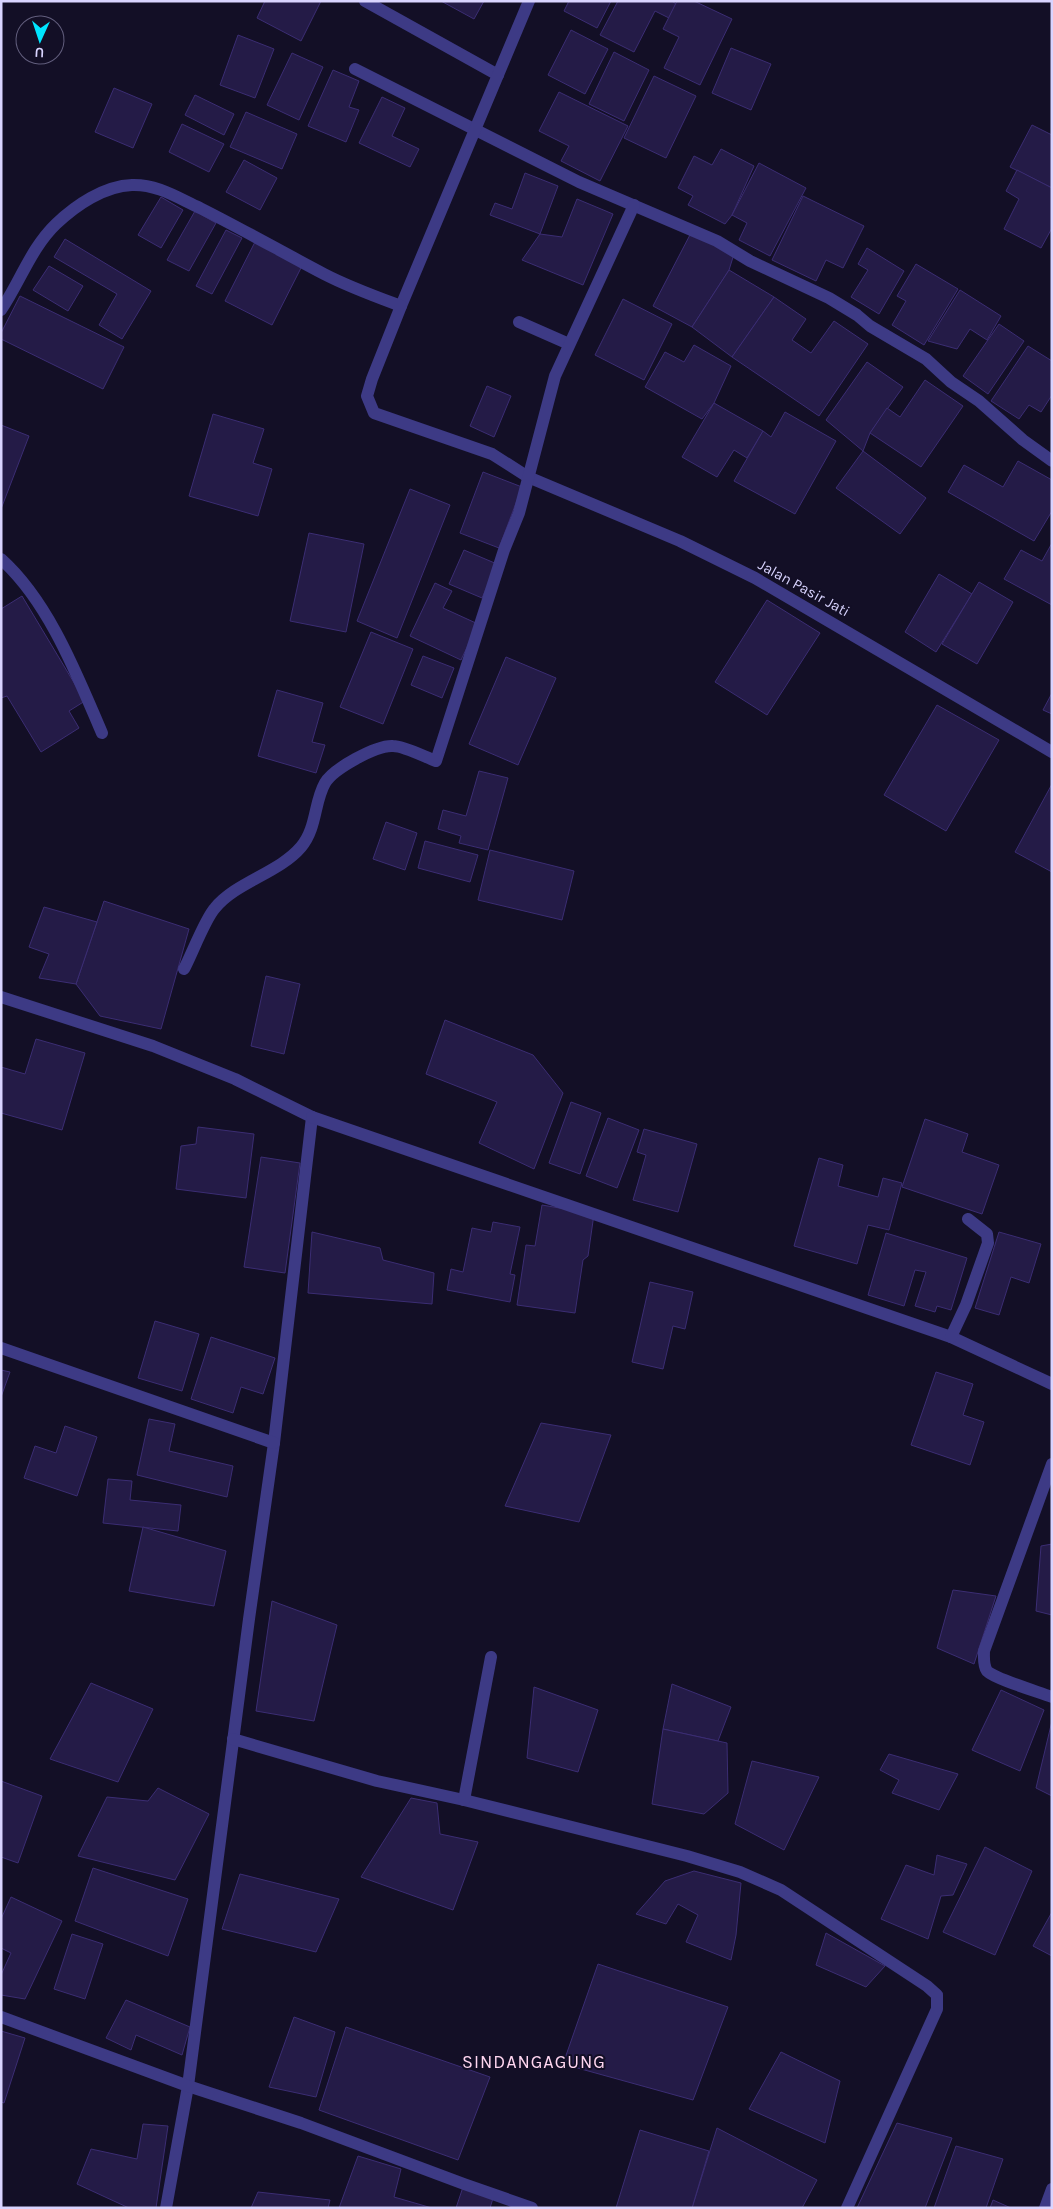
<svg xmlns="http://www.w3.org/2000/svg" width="1053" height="2209" font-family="Karla,sans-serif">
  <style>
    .building { fill: #241b47; stroke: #3b2d73 }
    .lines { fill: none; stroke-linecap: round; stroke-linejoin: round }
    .minor { stroke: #3d3a85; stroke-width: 12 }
    .labels { text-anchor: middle; stroke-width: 4; stroke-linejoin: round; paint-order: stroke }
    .street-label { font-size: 15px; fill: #d9d4ff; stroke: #130f26 }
    .quarter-label { font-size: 18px; letter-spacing: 1px; fill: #ffd6f0; stroke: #130f26 }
  </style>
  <rect width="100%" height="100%" fill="#130f26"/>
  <g class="building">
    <path d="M265,1h56l-20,40 -44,-23z"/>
    <path d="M441,1h43l-10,18z"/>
    <path d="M569,1h42l-14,27 -33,-17z"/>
    <path d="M618,1h54l4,3 -7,14 -14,-7 -21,41 -34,-17z"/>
    <path d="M677,1h17l38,18 -32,66 -36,-17 15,-31 -16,-8z"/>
    <path d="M571,30l37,19 -23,45 -37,-19z"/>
    <path d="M238,35l36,14 -19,49 -35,-13z"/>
    <path d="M731,48l40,16 -20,46 -39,-17z"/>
    <path d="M614,52l35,18 -25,51 -35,-17z"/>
    <path d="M292,53l31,14 -24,53 -32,-15z"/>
    <path d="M333,70l26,11 -10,26 10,3 -13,32 -38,-16z"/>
    <path d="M654,76l42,20 -30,62 -42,-20z"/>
    <path d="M114,88l38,16 -19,44 -38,-16z"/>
    <path d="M559,92l69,34 -28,55 -39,-20 8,-15 -30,-15z"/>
    <path d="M195,95l39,19 -10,21 -39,-20z"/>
    <path d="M382,97l23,11 -13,28 27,13 -9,18 -51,-24z"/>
    <path d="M246,112l51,22 -15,35 -52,-22z"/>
    <path d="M182,124l42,20 -15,28 -40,-20z"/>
    <path d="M1032,125l20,10v53l-42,-21z"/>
    <path d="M721,149l33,17 -22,49 -7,9 -37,-19 5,-9 -15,-8 16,-32 18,9z"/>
    <path d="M244,160l33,18 -17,32 -34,-18z"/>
    <path d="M759,163l47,25 -36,68 -31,-16 8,-17 -15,-8z"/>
    <path d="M1017,170l35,18v40l-11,20 -37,-19 15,-30 -13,-8z"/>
    <path d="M525,173l33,13 -18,48 -50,-19 5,-12 17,6z"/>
    <path d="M803,196l61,30 -21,42 -17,-8 -10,21 -44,-21z"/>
    <path d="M161,197l22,13 -22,38 -23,-13z"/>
    <path d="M577,199l36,15 -30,71 -61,-25 18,-26 22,3z"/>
    <path d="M195,211l21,12 -27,48 -22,-11z"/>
    <path d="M226,230l16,8 -30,56 -16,-8z"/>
    <path d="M692,231l42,23 -5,16 -37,57 -39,-21z"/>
    <path d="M65,239l86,52 -29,48 -23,-14 18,-31 -63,-37z"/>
    <path d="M256,240l47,24 -31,61 -47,-24z"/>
    <path d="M867,248l37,23 -25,43 -28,-17 17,-27 -10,-6z"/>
    <path d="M916,264l42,25 -34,56 -32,-20 14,-24 -9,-5z"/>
    <path d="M49,266l34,20 -15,25 -35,-21z"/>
    <path d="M729,270l45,27 -42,60 -40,-30z"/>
    <path d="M960,290l41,26 -14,24 -17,-11 -13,20 -29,-8z"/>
    <path d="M20,296l104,51 -21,42 -102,-50v-6z"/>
    <path d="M774,297l32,22 -14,21 19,13 23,-32 34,23 -49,72 -87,-59z"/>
    <path d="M623,299l49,25 -28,56 -49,-25z"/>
    <path d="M999,324l25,17 -36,53 -25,-18z"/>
    <path d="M694,345l37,21 -17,37 -12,16 -57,-32 20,-35 19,10z"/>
    <path d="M1028,346l24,15v34l-11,17 -12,-7 -10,14 -28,-18z"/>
    <path d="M867,362l36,25 -33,46 -7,18 -37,-31z"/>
    <path d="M925,380l38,26 -42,61 -51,-34 17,-25 13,9z"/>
    <path d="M487,386l24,10 -17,41 -24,-11z"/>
    <path d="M714,403l49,28 -16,27 -13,-8 -17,27 -35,-20z"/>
    <path d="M785,412l51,29 -41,73 -61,-33 29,-50 8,6z"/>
    <path d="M213,414l51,15 -11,34 19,6 -14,47 -69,-20z"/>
    <path d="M1,425l28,11 -28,73z"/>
    <path d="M863,451l63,47 -26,36 -64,-46z"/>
    <path d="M1018,461l34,19v31l-18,30 -86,-49 16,-27 39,22z"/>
    <path d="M483,472l39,15 -23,61 -39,-15z"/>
    <path d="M410,489l40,16 -53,133 -40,-17z"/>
    <path d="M309,533l55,11 -18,88 -56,-11z"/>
    <path d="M1052,543v62l-48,-26 17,-29 21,11z"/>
    <path d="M464,550l33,14 -15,34 -33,-14z"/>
    <path d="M939,574l33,20 -36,58 -31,-20z"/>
    <path d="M979,582l34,20 -36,62 -35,-20z"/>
    <path d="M435,583l17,8 -9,17 35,16 -17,36 -51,-24z"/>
    <path d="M22,596l63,105 -16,10 10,17 -38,24 -34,-56 -6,2v-89z"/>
    <path d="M767,600l53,33 -53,82 -52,-33z"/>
    <path d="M371,632l42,17 -30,75 -43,-17z"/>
    <path d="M423,656l31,12 -12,30 -31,-13z"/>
    <path d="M506,657l50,21 -38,87 -49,-21z"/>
    <path d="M277,690l46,13 -11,39 13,3 -9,28 -58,-17z"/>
    <path d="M1052,693v21l-9,-4z"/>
    <path d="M937,705l62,35 -53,91 -62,-36z"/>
    <path d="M479,771l29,7 -20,72 -29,-7 2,-7 -23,-7 5,-19 23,6z"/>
    <path d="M1052,784v88l-37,-20z"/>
    <path d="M386,822l31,11 -12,37 -32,-11z"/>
    <path d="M425,841l53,14 -8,27 -52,-14z"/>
    <path d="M490,850l84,21 -12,49 -84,-20z"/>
    <path d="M104,901l85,28 -28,100 -61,-13 -24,-32z"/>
    <path d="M44,907l53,15 -21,62 -37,-6 10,-24 -20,-7z"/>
    <path d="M266,976l34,8 -16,70 -33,-8z"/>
    <path d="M445,1020l88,35 30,38 -29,76 -55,-26 18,-41 -71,-28z"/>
    <path d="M36,1039l49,14 -23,77 -61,-17v-46l24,7z"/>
    <path d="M571,1102l30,11 -21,61 -31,-11z"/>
    <path d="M608,1118l31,12 -22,58 -31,-12z"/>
    <path d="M925,1119l43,15 -6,18 37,13 -17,49 -80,-27z"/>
    <path d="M198,1127l56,7 -8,64 -70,-9 5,-43 15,-2z"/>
    <path d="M644,1129l53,15 -19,68 -45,-12 13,-45 -9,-3z"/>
    <path d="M261,1157l39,6 -15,110 -41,-6z"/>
    <path d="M819,1158l24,7 -5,21 40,11 5,-19 19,5 -13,47 -21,-5 -11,39 -63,-18z"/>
    <path d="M542,1205l52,9 -6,42 -5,4 -8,53 -58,-8 9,-60 9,1z"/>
    <path d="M493,1222l27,5 -10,47 5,1 -5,27 -63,-12 4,-21 12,3 9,-44 19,4z"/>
    <path d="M312,1232l68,16 3,12 51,13 -2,31 -124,-11z"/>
    <path d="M999,1232l42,12 -12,39 -18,-6 -12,38 -24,-7z"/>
    <path d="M886,1233l81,25 -16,52 -14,-4 -2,6 -20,-6 11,-34 -11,-2 -11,36 -36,-11z"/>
    <path d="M650,1282l43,10 -8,37 -12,-3 -10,43 -31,-7z"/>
    <path d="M155,1321l44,13 -17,57 -44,-13z"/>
    <path d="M211,1337l64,21 -12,36 -22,-7 -8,26 -42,-14z"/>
    <path d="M1,1370l9,2 -9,25z"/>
    <path d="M936,1372l37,12 -10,31 21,7 -14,43 -59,-20z"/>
    <path d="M149,1419l26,5 -6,27 64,15 -6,31 -90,-22z"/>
    <path d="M541,1423l70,12 -32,87 -74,-16z"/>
    <path d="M65,1426l32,11 -20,59 -53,-18 11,-32 21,7z"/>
    <path d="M108,1479l24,2 -2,19 51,5 -3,26 -75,-8z"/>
    <path d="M143,1527l83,24 -12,55 -85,-15z"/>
    <path d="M1052,1544v71l-16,-4 5,-65z"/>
    <path d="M953,1590l43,6 -22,68 -37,-16z"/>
    <path d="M272,1601l65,24 -23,96 -58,-10z"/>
    <path d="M91,1683l62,26 -35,73 -68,-23z"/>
    <path d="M672,1684l59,23 -13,34 -55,-12z"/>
    <path d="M534,1687l64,23 -20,62 -51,-14z"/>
    <path d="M1001,1690l43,20 -24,61 -48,-21z"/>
    <path d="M1052,1721v75l-16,-8z"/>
    <path d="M663,1729l64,14 1,50 -24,21 -52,-10z"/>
    <path d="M889,1754l69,20 -19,36 -47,-17 7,-13 -19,-10z"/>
    <path d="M752,1761l67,16 -35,73 -49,-26z"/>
    <path d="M1,1781l41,15 -24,67 -17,-6z"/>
    <path d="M158,1788l51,26 -34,66 -97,-24 29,-59 41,4z"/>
    <path d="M411,1798l26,5 3,31 38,8 -25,68 -92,-33z"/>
    <path d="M985,1847l47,24 -37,84 -52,-23z"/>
    <path d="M937,1855l30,9 -14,31 -12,1 -13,43 -47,-20 25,-54 28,10z"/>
    <path d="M93,1868l95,31 -20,57 -93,-35z"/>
    <path d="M694,1871l47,12 -5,52 -5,25 -45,-18 12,-27 -20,-11 -12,20 -30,-10 29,-33z"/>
    <path d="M240,1874l99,25 -23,53 -94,-23z"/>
    <path d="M11,1897l51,24 -37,78 -24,-4v-20l10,-22 -10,-5v-29z"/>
    <path d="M1052,1912v44l-19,-10z"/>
    <path d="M826,1933l59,33 -19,21 -50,-22z"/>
    <path d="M72,1934l31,10 -18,55 -31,-10z"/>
    <path d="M598,1964l130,43 -35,93 -130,-36z"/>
    <path d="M126,2000l64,27 -8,28 -46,-20 -5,15 -25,-12z"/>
    <path d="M294,2017l41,15 -19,65 -47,-10z"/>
    <path d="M346,2027l144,50 -32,83 -139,-50z"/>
    <path d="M1,2031l24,7 -21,65 -3,-1z"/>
    <path d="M781,2052l59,29 -15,62 -76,-34z"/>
    <path d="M897,2123l55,15 -27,70h-68z"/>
    <path d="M143,2124l25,2 -12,82h-27l-52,-24 14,-35 46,10z"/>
    <path d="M717,2128l100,52 -15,28h-110z"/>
    <path d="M640,2130l69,21 -17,57h-76z"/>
    <path d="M956,2146l47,13 -17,49h-52z"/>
    <path d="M358,2156l43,13 -7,28 38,11h-93z"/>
    <path d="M464,2184l30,11 -4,13h-34z"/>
    <path d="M258,2192l72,8 -2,8h-77z"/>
    <path d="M993,2200l18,8h-21z"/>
  </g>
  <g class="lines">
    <g class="minor">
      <path d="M365,1l133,74"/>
      <path d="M355,69l224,113 138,59 33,20 79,37 28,17 13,11 56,33 25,23 28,19 44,39 29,21"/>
      <path d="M401,306l128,-305"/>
      <path d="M1,310c19,-28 30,-62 55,-86 20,-19 48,-38 76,-39 25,-1 46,13 68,23 42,21 82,44 124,66 25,13 50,22 77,32l-29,73 -5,17 7,17 118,41 36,23 152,64 75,37 297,174"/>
      <path d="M519,322l50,22"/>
      <path d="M1,559c48,43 76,116 101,174"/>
      <path d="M184,969c8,-15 21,-50 31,-61 21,-26 64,-35 86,-61 16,-19 13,-45 24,-64 8,-14 51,-38 68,-37 11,0 32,11 43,15l68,-211 15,-37 36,-137 79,-171"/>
      <path d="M1,997l152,49 82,33 77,38 -38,326 -25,176 -61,467 -22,122"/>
      <path d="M312,1117l639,220 101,47"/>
      <path d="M951,1337l15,-32 22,-62 -1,-9 -19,-15"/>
      <path d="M1,1348l273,95"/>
      <path d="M1052,1464l-68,187c0,6 -1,14 3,20 8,8 52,21 65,26"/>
      <path d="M233,1739l144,42 87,19 223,56 53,16 41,18 146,96 10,9v14l-90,199"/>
      <path d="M464,1800l27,-143"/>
      <path d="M1,2017l187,69 113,37 163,61 68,24"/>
      <path d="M1045,2208l7,-19"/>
    </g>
  </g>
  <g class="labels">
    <g class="street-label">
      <text transform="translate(804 588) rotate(29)" y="5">Jalan Pasir Jati</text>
    </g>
    <g class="quarter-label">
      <text x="534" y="2068">SINDANGAGUNG</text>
    </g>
  </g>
  <rect width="1053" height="2209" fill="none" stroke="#d9d4ff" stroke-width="5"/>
  <g transform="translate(40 40) rotate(183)"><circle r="24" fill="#130f26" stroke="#625e7d"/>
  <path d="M0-4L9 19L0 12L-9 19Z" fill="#00e5ff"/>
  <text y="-8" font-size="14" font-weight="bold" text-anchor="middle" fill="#d9d4ff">U</text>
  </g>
</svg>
